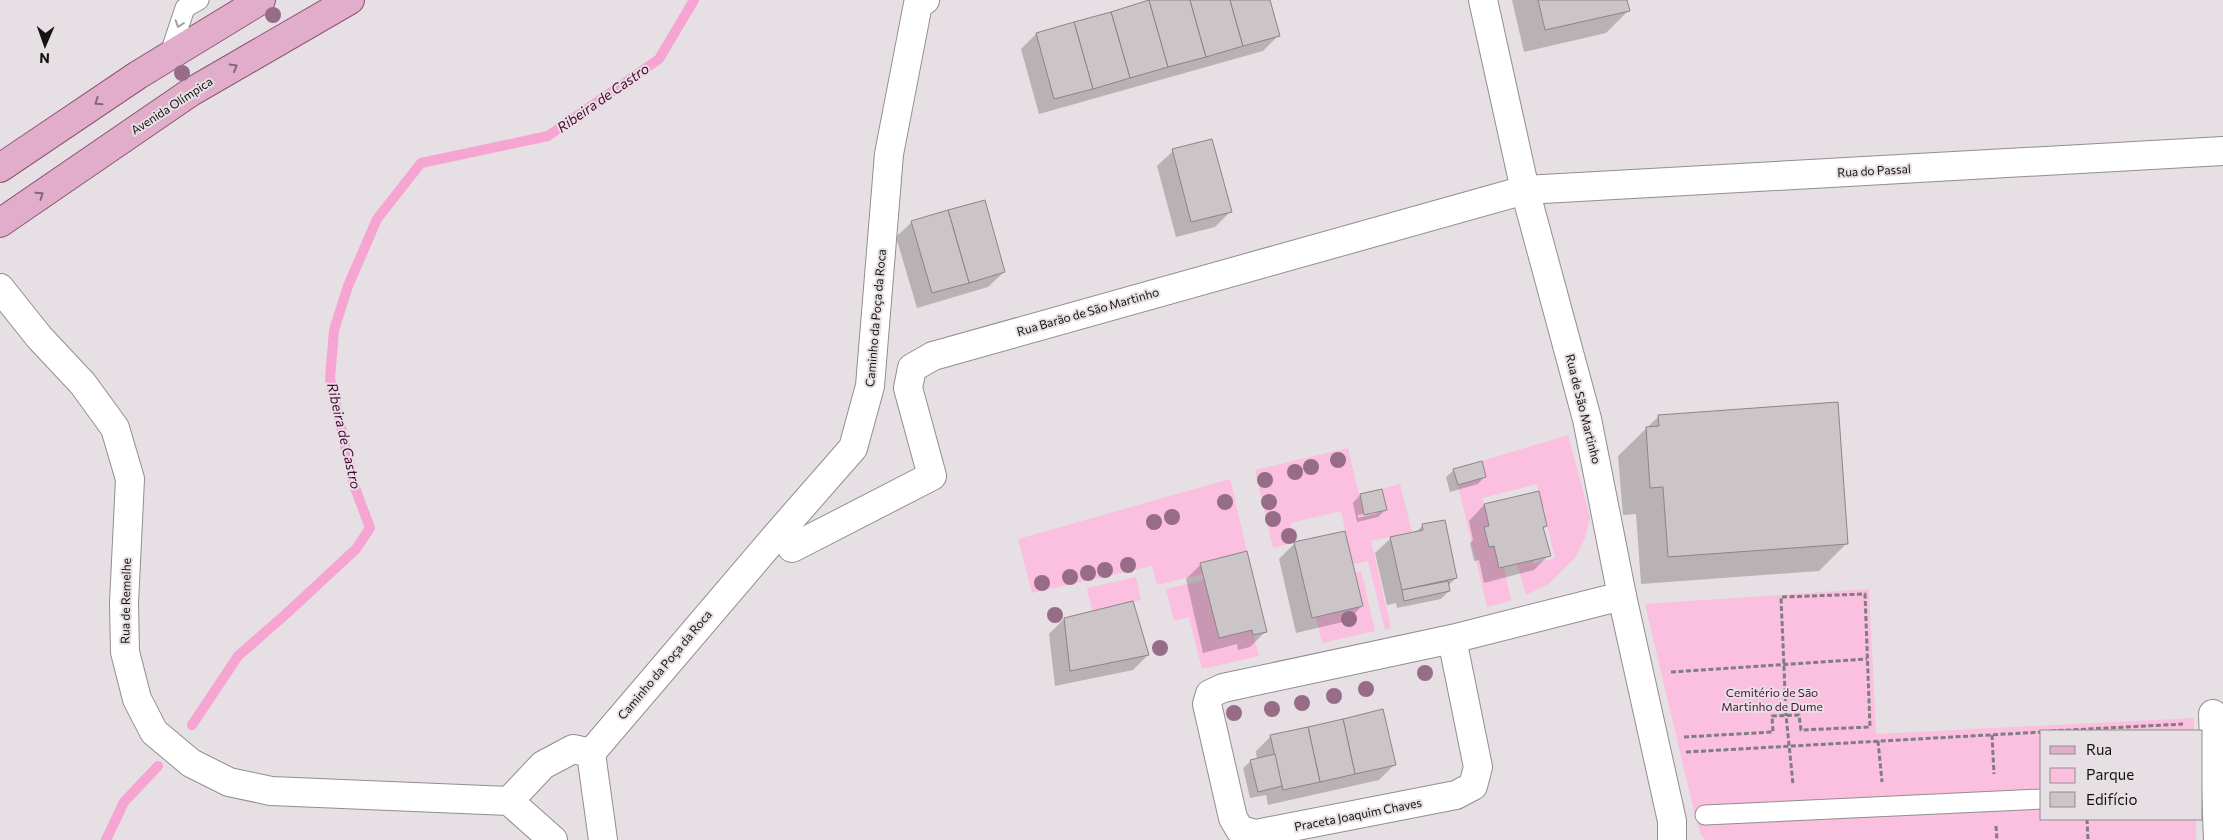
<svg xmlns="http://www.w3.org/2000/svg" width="2223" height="840" font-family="Commissioner,sans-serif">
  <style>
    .green { fill: #fbbfdf }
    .shadow { fill: #0003; fill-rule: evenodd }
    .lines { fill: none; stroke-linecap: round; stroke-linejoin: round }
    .stream { stroke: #f6a4d2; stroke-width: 10 }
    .building { fill: #cbc5c8; stroke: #8b8588 }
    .lane-casing { stroke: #938d90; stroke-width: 21 }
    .street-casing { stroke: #938d90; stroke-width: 30 }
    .primary-casing { stroke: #8c5474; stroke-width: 30 }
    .path { stroke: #817c7f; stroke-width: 3; stroke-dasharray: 5 2.5; stroke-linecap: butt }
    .lane { stroke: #fff; stroke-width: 19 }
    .street { stroke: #fff; stroke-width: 28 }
    .primary { stroke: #e1adcb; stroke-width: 28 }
    .tree { fill: #966c87 }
    .oneway { stroke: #a1a0a1 }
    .oneway2 { stroke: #856778 }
    .labels { text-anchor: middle; stroke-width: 4; stroke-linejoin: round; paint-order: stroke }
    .street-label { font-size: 12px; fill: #141213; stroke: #e6dfe3 }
    .park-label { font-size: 12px; fill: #540e3c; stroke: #e6dfe3 }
    .water-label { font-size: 14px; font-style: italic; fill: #4c0435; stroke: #e6dfe3 }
  </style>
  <rect width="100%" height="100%" fill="#e6dfe3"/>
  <g class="green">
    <path d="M1568,435l22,82 -5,21 -10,20 -28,27 -21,10 -9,-31 17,-4 -1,4 22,-6 -18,-74 -55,14 7,28 -5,1 5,20 5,-1 5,22 5,-1 7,34 -24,6 -29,-122 28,-8 -4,-16z"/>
    <path d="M1348,448l16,67 22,-5 -4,-21 18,-5 12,48 -41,9 20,87 -6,2 -17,-69 -15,3 -12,-53 -51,12 4,19 -21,6 -18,-78z"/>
    <path d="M1230,479l17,72 -47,12 3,11 -46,11 -5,-19 -120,27 -14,-54z"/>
    <path d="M1361,571l14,60 -53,12 -6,-26 47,-11 -8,-33z"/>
    <path d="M1136,577l5,23 -49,11 -5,-23z"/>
    <path d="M1204,580l15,58 33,-8 7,26 -57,13 -13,-52 -15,4 -8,-32z"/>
    <path d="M1869,589l7,145 318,-16v13h-152v88h154v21h-490l-5,-5 -7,-24 -49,-207z"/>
  </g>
  <g class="shadow">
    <path d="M1157,0h112l10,35 -16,16 -224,63 -18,-65 15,-15z"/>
    <path d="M1512,0h114l2,11 -22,22 -82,19z"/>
    <path d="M1173,151l57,61 -15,15 -39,10 -19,-71z"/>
    <path d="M912,222l92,50 -16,15 -71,21 -21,-71z"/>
    <path d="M1658,417l189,126 -28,28 -178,13 -5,-70 -13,1 -5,-59z"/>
    <path d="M1454,470l31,6 -7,8 -28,8 -4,-15z"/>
    <path d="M1538,493l8,33 -3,3 6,26 -15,15 -50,13 -5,-23 -5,1 -4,-18 3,-3 -4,-19 15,-16z"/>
    <path d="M1360,495l25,15 -7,7 -21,5 -4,-19zM1378,511v2l-20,5v-3z"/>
    <path d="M1423,525l33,53 -8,8 1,5 -8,8 -44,9 -1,-5 -9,2 -12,-52 16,-15 25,-6z"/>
    <path d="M1295,543l67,63 -15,15 -51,12 -17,-74z"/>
    <path d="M1201,564l64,68 -15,15 -12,3 -1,-6 -34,9 -17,-74z"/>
    <path d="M1064,619l84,36 -15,15 -78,16 -6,-52z"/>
    <path d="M1271,736l124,28 -16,16 -111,25 -2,-10 -16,3 -7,-30 8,-7 6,-2 -1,-8z"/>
  </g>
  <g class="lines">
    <g class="stream">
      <path d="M192,725l46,-69 48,-42 70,-65 14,-21 -16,-43 -24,-106 4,-49 14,-44 29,-67 44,-56 127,-27 111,-77 35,-59"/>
      <path d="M106,840l18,-38 34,-36"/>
    </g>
  </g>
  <g class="building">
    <path d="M1149,0l19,67 -38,11 -19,-66z"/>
    <path d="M1149,0h41l16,57 -38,10z"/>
    <path d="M1190,0h40l13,46 -37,11z"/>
    <path d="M1230,0h40l10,36 -37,10z"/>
    <path d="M1538,0h89l3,11 -85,19z"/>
    <path d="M1111,12l19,66 -37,11 -19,-67z"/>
    <path d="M1074,22l19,67 -39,10 -18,-66z"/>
    <path d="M1212,139l20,73 -41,10 -19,-73z"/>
    <path d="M985,200l20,72 -36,11 -21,-73z"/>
    <path d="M948,210l21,73 -37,10 -21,-72z"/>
    <path d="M1838,402l10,142 -180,13 -5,-70 -13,1 -4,-61 13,-1 -1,-11z"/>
    <path d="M1482,461l4,16 -28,8 -5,-16z"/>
    <path d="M1382,489l5,21 -23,5 -4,-21z"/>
    <path d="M1539,491l8,35 -4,1 8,29 -52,12 -5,-22 -5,1 -5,-20 5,-1 -5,-22z"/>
    <path d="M1445,520l12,58 -55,12 -12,-53 33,-7 -1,-6z"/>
    <path d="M1345,531l18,75 -51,12 -18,-76z"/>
    <path d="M1247,551l20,81 -14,3 -1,-5 -33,8 -19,-75z"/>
    <path d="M1448,581l2,10 -46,10 -2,-11z"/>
    <path d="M1133,601l16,54 -79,16 -6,-53z"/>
    <path d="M1383,709l13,56 -41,9 -12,-55z"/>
    <path d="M1343,719l12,55 -35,8 -12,-55z"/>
    <path d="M1308,727l12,55 -37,8 -13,-55z"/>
    <path d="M1275,754l7,32 -24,6 -8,-32z"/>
  </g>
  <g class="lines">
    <defs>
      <g id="lane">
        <path d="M169,56l16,-48 14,-8"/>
        <path d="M1705,815l337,-16"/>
      </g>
      <g id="street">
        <path d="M1483,0l42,190 62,229 35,177 50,225v19"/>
        <path d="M0,288l39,49 44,47 32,44 15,51 -6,124 1,49 12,47 17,33 37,31 38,19 42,9 238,10 44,39"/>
        <path d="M792,548l140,-72 -24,-88 4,-20 21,-12 592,-166 698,-39"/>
        <path d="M1452,639l26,128 -5,19 -17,9 -200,39 -16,-4 -7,-12 -26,-114 3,-10 13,-6 229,-49 170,-43"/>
        <path d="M2213,714l5,126"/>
        <path d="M591,753l185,-217 77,-88 17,-62 19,-232 29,-150 7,-4"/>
        <path d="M509,801l34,-36 30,-16 18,4 12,87"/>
      </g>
      <g id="primary">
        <path d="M0,168l138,-93 123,-75"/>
        <path d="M0,223l191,-131 159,-92"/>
      </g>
    </defs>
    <use href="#lane" class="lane-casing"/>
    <use href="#street" class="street-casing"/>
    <use href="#primary" class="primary-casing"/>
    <g class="path">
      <path d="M1671,672l196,-13"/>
      <path d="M2051,731l132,-7"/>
      <path d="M1992,735l2,39"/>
      <path d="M1684,737l89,-5 -1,-16 27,-1 2,15 69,-3 -5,-133 -84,3 5,118 7,69"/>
      <path d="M1878,741l4,41"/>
      <path d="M1686,752l356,-20"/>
      <path d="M2087,819l1,21"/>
      <path d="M1996,826l1,14"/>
    </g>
    <use href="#lane" class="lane"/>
    <use href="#street" class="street"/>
    <use href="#primary" class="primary"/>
  </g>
  <g class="tree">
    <circle cx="273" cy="15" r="8"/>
    <circle cx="182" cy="73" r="8"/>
    <circle cx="1338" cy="460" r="8"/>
    <circle cx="1311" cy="467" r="8"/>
    <circle cx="1295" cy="472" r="8"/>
    <circle cx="1265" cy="480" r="8"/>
    <circle cx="1225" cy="502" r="8"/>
    <circle cx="1269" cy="502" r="8"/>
    <circle cx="1172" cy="517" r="8"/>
    <circle cx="1273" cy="519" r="8"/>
    <circle cx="1154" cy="522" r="8"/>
    <circle cx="1289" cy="536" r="8"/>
    <circle cx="1128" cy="565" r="8"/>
    <circle cx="1105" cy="570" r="8"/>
    <circle cx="1088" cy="573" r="8"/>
    <circle cx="1070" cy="577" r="8"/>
    <circle cx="1042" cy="583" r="8"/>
    <circle cx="1055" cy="615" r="8"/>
    <circle cx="1349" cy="619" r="8"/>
    <circle cx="1160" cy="648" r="8"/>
    <circle cx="1425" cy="673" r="8"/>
    <circle cx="1366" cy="689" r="8"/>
    <circle cx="1334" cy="696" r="8"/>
    <circle cx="1302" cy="703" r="8"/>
    <circle cx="1272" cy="709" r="8"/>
    <circle cx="1234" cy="713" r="8"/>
  </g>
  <defs><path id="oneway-chevron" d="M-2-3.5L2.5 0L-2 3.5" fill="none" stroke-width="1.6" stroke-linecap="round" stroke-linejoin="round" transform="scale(1.25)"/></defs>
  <use class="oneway" href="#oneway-chevron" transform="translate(179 24) rotate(108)"/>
  <g class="oneway2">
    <use href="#oneway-chevron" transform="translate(234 67) rotate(-30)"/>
    <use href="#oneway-chevron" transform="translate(98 102) rotate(146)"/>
    <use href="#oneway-chevron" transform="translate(40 195) rotate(-35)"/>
  </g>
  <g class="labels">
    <g class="street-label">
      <text transform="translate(172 106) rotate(-33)" y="4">Avenida Olímpica</text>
      <text transform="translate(1874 171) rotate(-3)" y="4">Rua do Passal</text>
      <text transform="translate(1088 312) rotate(-16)" y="4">Rua Barão de São Martinho</text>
      <text transform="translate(876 318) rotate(-85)" y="4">Caminho da Poça da Roca</text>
      <text transform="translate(1583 409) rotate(76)" y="4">Rua de São Martinho</text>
      <text transform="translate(126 601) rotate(-89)" y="4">Rua de Remelhe</text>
      <text transform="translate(665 665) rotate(-50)" y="4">Caminho da Poça da Roca</text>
      <text transform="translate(1358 815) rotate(-11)" y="4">Praceta Joaquim Chaves</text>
    </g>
    <g class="park-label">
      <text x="1772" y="697">Cemitério de São<tspan x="1772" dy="14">Martinho de Dume</tspan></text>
    </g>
    <g class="water-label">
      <text transform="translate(603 98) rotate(-35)" y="5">Ribeira de Castro</text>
      <text transform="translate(344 436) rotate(77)" y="5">Ribeira de Castro</text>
    </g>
  </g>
  <rect x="2040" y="730" width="162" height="90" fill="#e6dfe3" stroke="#928d90"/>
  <rect x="2050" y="746" width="25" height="8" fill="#e1adcb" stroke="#928d90"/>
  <text x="2086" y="755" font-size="15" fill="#141213">Rua</text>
  <rect x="2050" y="768" width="25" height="15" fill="#fbbfdf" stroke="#928d90"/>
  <text x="2086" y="780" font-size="15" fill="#141213">Parque</text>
  <rect x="2050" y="792" width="25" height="15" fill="#cbc5c8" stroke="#928d90"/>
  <text x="2086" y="805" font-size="15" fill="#141213">Edifício</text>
  <g transform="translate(45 45) rotate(182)" stroke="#e6dfe3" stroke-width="4" paint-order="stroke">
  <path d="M0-4L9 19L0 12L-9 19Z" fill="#141213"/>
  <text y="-8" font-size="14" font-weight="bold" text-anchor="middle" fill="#141213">N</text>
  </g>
</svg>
